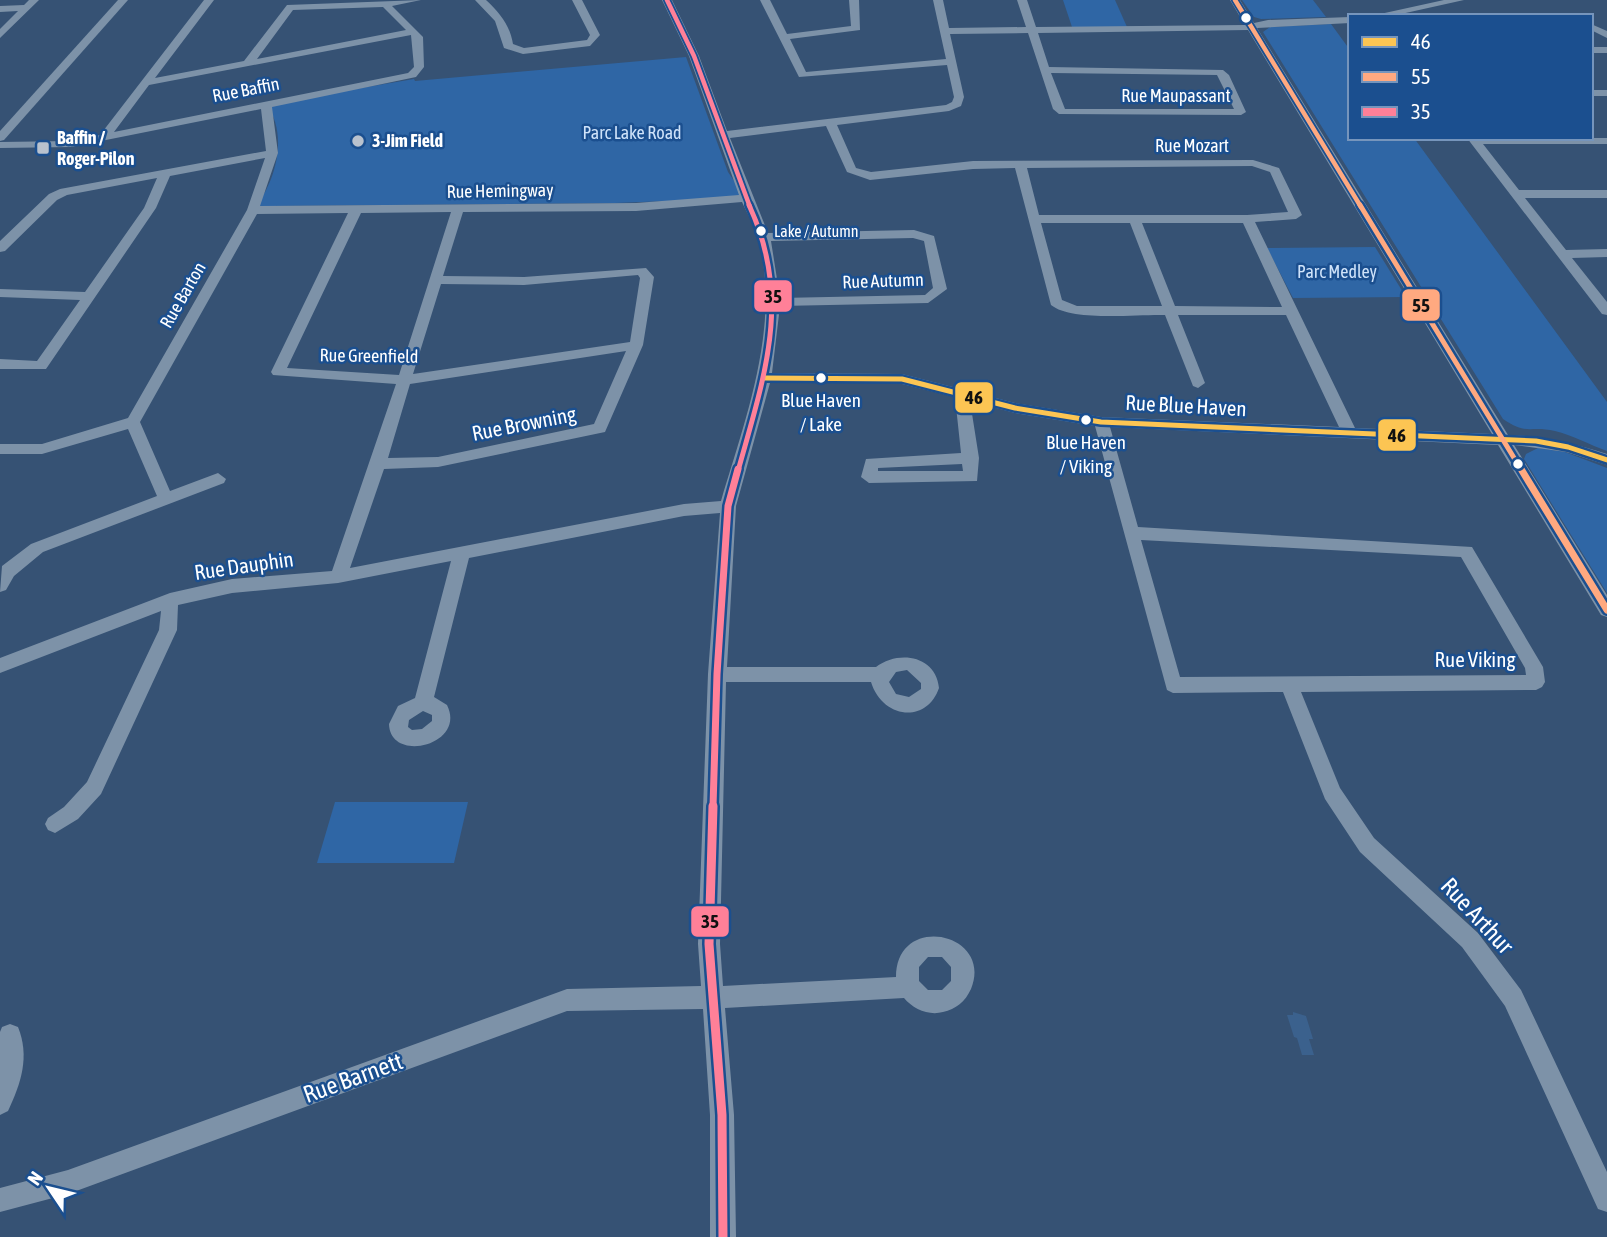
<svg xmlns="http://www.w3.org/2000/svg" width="1607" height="1237" font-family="'Asap Condensed',sans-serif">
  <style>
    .green { fill: #2f66a5 }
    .water { fill: #3b618d }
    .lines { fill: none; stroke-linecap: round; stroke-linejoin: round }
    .minor { fill: #7d92a8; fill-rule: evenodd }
    .bus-1-casing { stroke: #1b4f8f; stroke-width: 10 }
    .bus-2-far2-casing { stroke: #1b4f8f; stroke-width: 8 }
    .bus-2-far1-casing { stroke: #1b4f8f; stroke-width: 10 }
    .bus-2-casing { stroke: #1b4f8f; stroke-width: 12 }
    .bus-3-far3-casing { stroke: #1b4f8f; stroke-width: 8 }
    .bus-3-far2-casing { stroke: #1b4f8f; stroke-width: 10 }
    .bus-3-far1-casing { stroke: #1b4f8f; stroke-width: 12 }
    .bus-3-casing { stroke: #1b4f8f; stroke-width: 14 }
    .bus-1 { stroke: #fcc553; stroke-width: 5 }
    .bus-2-far2 { stroke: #ffa980; stroke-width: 4.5 }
    .bus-2-far1 { stroke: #ffa980; stroke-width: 5 }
    .bus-2 { stroke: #ffa980; stroke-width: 7 }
    .bus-3-far3 { stroke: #ff8098; stroke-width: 4.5 }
    .bus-3-far2 { stroke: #ff8098; stroke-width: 5 }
    .bus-3-far1 { stroke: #ff8098; stroke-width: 7 }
    .bus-3 { stroke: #ff8098; stroke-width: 9 }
    .bus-dot { fill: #fff; stroke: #1b4f8f; stroke-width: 2.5 }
    .poi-dot { fill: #b9c2ce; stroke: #1b4f8f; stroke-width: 2.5 }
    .labels { text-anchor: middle; stroke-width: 5; stroke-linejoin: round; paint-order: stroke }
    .far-bus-label { font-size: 16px; fill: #fff; stroke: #1b4f8f; text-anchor: start }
    .far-street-label { font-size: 18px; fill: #fff; stroke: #1b4f8f }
    .far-park-label { font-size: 18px; fill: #cfe3fa; stroke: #1b4f8f }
    .far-poi-label { font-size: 18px; font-weight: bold; fill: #fff; stroke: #1b4f8f; text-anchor: start }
    .bus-label { font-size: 19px; fill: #fff; stroke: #1b4f8f }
    .street-label { font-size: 21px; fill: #fff; stroke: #1b4f8f }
    .near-street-label { font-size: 24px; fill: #fff; stroke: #1b4f8f }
    .line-badge { stroke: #1b4f8f; stroke-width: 2.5 }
    .pale-badge-label { font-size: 19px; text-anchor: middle; font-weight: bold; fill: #111 }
  </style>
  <rect width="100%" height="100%" fill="#365274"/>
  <g class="green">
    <path d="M1063,0h52l12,27h-55z"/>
    <path d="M1242,0h71l13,17 -65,2 -7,-2z"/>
    <path d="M1331,24l19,26v88h64l193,264v49c-17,-6 -35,-16 -52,-20 -25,-6 -27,5 -52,-12l-240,-387 7,-5z"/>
    <path d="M686,57l42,115 18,26 -131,5 -343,3 -19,4c23,-27 36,-76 13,-106l148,-25 1,2z"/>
    <path d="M1375,247l31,50 -113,1 -26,-50z"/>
    <path d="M1538,448l27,4 42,16v125l-83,-134 2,-5z"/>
    <path d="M335,802h133l-14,61h-137z"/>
  </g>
  <path class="water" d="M1293,1012l13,4 7,23h-4l5,16h-12l-5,-17 -3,-1 -7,-22h6z"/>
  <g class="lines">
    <g class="minor">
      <path d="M29,0h10l-39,38v-9l18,-18 -18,1v-6l24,-1z"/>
      <path d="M118,0h10l-124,140 -4,1v-10z"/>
      <path d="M204,0h10l-59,78 89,-17 43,-56 134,-5 -29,6 31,31 1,30 -8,10 -144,30 6,46 -18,53 376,-3 103,-8 -50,-139 -27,-56h10l27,56 28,75 219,-26 6,-3 2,-5 -7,-32 -148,12 -39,-77h10l17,34 64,-8 -2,-26h10l1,30 -70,9 16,33 140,-13 -13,-59h10l6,28 77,-1 -9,-27h10l9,27 209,-2 -15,-25h10l14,23 14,-3 82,-3v6l-93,5 251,407c35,1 66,8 99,19v11l-41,-13 -52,-7 93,150v22l-6,-2 -103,-170 -388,-18 28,100 334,20 71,120 2,15 -3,5 -6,3 -235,2 39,96 34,50 104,95 43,57 86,182v40l-9,-3 -93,-203 -43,-59 -102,-95 -35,-53 -42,-107 -110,1 -6,-3 -72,-264 -80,-13 -45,-12 9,57 -2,23 -108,2 -8,-6 5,-18 95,-6 -6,-56 -53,-13 -20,-2 -112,1 -34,123 -9,161h149c22,-17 60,-12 63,21 -13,37 -57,30 -68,-6h-145l-6,262 3,42 173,-9c0,-65 98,-45 75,12 -6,13 -15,20 -28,23 -14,4 -30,-3 -39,-14l-179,10 9,107 2,122h-26v-122l-7,-106 -136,2 -499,183 -68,18v-24l68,-18 499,-181 134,-3 -3,-42 10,-270 12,-161 -36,3 -215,42 -35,139 13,8c20,40 -57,59 -58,19l9,-18 17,-8 36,-137 -113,22 -106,10 -54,12 -1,25 -76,164 -23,25 -23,14 -7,-3 -3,-6 3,-6 16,-11 23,-25 72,-152 2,-19 -161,62v-15l170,-65 62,-14 100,-8 64,-187 -123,-9 -2,-3 77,-159 -91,1 -117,208 30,69 48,-18 8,6 -2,4 -181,69 -29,24 -8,14 -6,2 2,-26 29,-22 126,-48 -29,-67 -86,25h-42v-10h42l86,-26 119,-208 18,-52 -95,18 -14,32 -110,161h-46v-10l37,2 43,-61 -80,-3v-8l85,3 59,-84 13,-30 -90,17 -10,5 -52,51 -5,1v-11l49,-47 11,-5 206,-38 -5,-42 -190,38 -71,1v-6l71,-1 29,-6zM383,7l23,23 -149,29 36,-49zM1248,30l244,404 -137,-6 -100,-206 41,-3 6,-4 -23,-47 -26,-8 -280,1 -102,11 -15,-4 -19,-43 112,-14 12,-5 3,-9 -14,-63 78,-1 25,76 6,5 182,1 5,-3 -17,-37 -6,-5 -174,-3 -11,-34zM411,35l3,32 -6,6 -294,59 35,-47zM1051,73l166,2 17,34h-169zM826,126l21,46 23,8 103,-11 42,-1 36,137c21,17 86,9 114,10l28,71 5,2 7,-5 -27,-68h108l53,112 -238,-10 -86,-14 -113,-29 -130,-1 8,-67 148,-3 19,-14 -13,-53 -20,-6 -146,3 -38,-95zM1252,166l18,6 18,40 -41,3h-208l-12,-47zM742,202c5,11 12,23 15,34 26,84 -12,184 -36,265l-37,3 -334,64 34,-99 54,-2 167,-35 38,-87 11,-68 -8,-9 -122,9 -81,-1 20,-64 173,-1zM451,212l-52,163 -112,-7 74,-155zM1041,223h89l32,83h-85l-15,-6zM1142,223h101l39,84 -107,-1zM913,238l11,3 9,47 -8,7 -145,3 -9,-57zM638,275l2,3 -10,64 -217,32 28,-90 83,1zM626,351l-32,73 -156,33 -50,1 22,-74zM962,464l1,7h-85v-3zM1141,540l320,17 64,111 1,7 -346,2zM907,670l14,13v6l-12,8 -13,-3 -7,-12 7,-10zM423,711l9,4v6l-10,8 -10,1 -4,-3 1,-7zM928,957h14l9,10v14l-9,9h-14l-9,-9v-14z"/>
      <path d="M475,0h11c13,12 24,25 27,44l11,4 63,-8 3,-5 -18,-35h10l18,35 -10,11 -67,8 -19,-6 -9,-27z"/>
      <path d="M1444,0h20l-72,16h-21z"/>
      <path d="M1591,24l16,7v7l-16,-8z"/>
      <rect x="1591" y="47" width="16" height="6"/>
      <rect x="1591" y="90" width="16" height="6"/>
      <path d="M1467,138h140v6h-124l36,46h88v8h-82l41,52 41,-1v8l-35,1 35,44v13l-5,-1z"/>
      <path d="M10,1024l8,3c12,30 3,56 -10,84l-8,4v-83l2,-5z"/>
    </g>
    <defs>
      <path id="bus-1" d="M764,378l138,1 113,29 86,14 435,19 32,6 39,13"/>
      <path id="bus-2-far2" d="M1235,0l126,207"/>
      <path id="bus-2-far1" d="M1360,205l162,266"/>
      <path id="bus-2" d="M1521,469l86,141"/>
      <path id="bus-3-far3" d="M667,0l27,56 56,151"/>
      <path id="bus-3-far2" d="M738,471c26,-94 55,-172 11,-266"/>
      <path id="bus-3-far1" d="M713,807l4,-133 11,-168 10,-37"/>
      <path id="bus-3" d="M713,806l-4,138 13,171 1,122"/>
    </defs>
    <use href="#bus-1" class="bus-1-casing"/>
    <use href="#bus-2-far2" class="bus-2-far2-casing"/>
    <use href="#bus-2-far1" class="bus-2-far1-casing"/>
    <use href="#bus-2" class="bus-2-casing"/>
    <use href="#bus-3-far3" class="bus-3-far3-casing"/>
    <use href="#bus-3-far2" class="bus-3-far2-casing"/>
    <use href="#bus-3-far1" class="bus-3-far1-casing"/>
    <use href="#bus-3" class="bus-3-casing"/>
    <use href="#bus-1" class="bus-1"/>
    <use href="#bus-2-far2" class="bus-2-far2"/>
    <use href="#bus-2-far1" class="bus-2-far1"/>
    <use href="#bus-2" class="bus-2"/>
    <use href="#bus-3-far3" class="bus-3-far3"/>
    <use href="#bus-3-far2" class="bus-3-far2"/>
    <use href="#bus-3-far1" class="bus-3-far1"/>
    <use href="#bus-3" class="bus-3"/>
  </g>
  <g class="bus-dot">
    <circle cx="1246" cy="18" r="6"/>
    <circle cx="761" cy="231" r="6"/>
    <circle cx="821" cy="378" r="6"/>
    <circle cx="1086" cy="420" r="6"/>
    <circle cx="1518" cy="464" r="6"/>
  </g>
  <g class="poi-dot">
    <circle cx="358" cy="141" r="7"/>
    <rect x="36" y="141" width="14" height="14" rx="3.5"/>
  </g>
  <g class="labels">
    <g class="far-bus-label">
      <text x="774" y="237">Lake / Autumn</text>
    </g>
    <g class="far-street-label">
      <text transform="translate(246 90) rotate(-11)" y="6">Rue Baffin</text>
      <text x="1176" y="102">Rue Maupassant</text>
      <text x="1192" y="152">Rue Mozart</text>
      <text transform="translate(500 191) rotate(-1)" y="6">Rue Hemingway</text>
      <text transform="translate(883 281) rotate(-2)" y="6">Rue Autumn</text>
      <text transform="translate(183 295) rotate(-60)" y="6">Rue Barton</text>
      <text transform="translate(369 356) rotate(1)" y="6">Rue Greenfield</text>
    </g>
    <g class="far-park-label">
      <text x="632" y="139">Parc Lake Road</text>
      <text x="1337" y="278">Parc Medley</text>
    </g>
    <g class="far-poi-label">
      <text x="57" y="144">Baffin /<tspan x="57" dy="21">Roger-Pilon</tspan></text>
      <text x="372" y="147">3-Jim Field</text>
    </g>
    <g class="bus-label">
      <text x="821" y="407">Blue Haven<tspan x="821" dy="24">/ Lake</tspan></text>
      <text x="1086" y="449">Blue Haven<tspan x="1086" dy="24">/ Viking</tspan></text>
    </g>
    <g class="street-label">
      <text transform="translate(1186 406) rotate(3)" y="7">Rue Blue Haven</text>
      <text transform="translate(524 424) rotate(-11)" y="7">Rue Browning</text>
      <text transform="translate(244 566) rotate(-8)" y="7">Rue Dauphin</text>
      <text x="1475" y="667">Rue Viking</text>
    </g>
    <g class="near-street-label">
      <text transform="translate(1477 916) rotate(47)" y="8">Rue Arthur</text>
      <text transform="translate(353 1078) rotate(-20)" y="8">Rue Barnett</text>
    </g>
  </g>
  <g class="line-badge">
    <rect x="753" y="279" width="40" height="34" rx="7" fill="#ff8098"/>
    <rect x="1401" y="288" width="40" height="34" rx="7" fill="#ffa980"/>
    <rect x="954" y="381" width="40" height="33" rx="7" fill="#fcc553"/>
    <rect x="1377" y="418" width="40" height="34" rx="7" fill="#fcc553"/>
    <rect x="690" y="905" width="40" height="33" rx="7" fill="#ff8098"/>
  </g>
  <g class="pale-badge-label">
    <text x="773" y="303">35</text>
    <text x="1421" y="312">55</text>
    <text x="974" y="404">46</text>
    <text x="1397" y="442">46</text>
    <text x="710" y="928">35</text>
  </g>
  <rect x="1348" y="14" width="245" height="126" fill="#1b4f8f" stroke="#7695bc" stroke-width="2"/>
  <rect x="1362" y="37" width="35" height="10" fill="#fcc553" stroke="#7695bc" stroke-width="2"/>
  <text x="1411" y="49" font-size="21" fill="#ffffff">46</text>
  <rect x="1362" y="72" width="35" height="10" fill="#ffa980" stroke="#7695bc" stroke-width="2"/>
  <text x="1411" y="84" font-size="21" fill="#ffffff">55</text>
  <rect x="1362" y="107" width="35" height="10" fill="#ff8098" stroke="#7695bc" stroke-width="2"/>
  <text x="1411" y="119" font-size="21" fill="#ffffff">35</text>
  <g transform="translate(49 1188) rotate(305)" stroke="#1b4f8f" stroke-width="5" paint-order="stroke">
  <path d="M0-5L12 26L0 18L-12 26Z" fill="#ffffff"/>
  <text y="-10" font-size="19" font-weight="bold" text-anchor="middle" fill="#ffffff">N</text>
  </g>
</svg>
